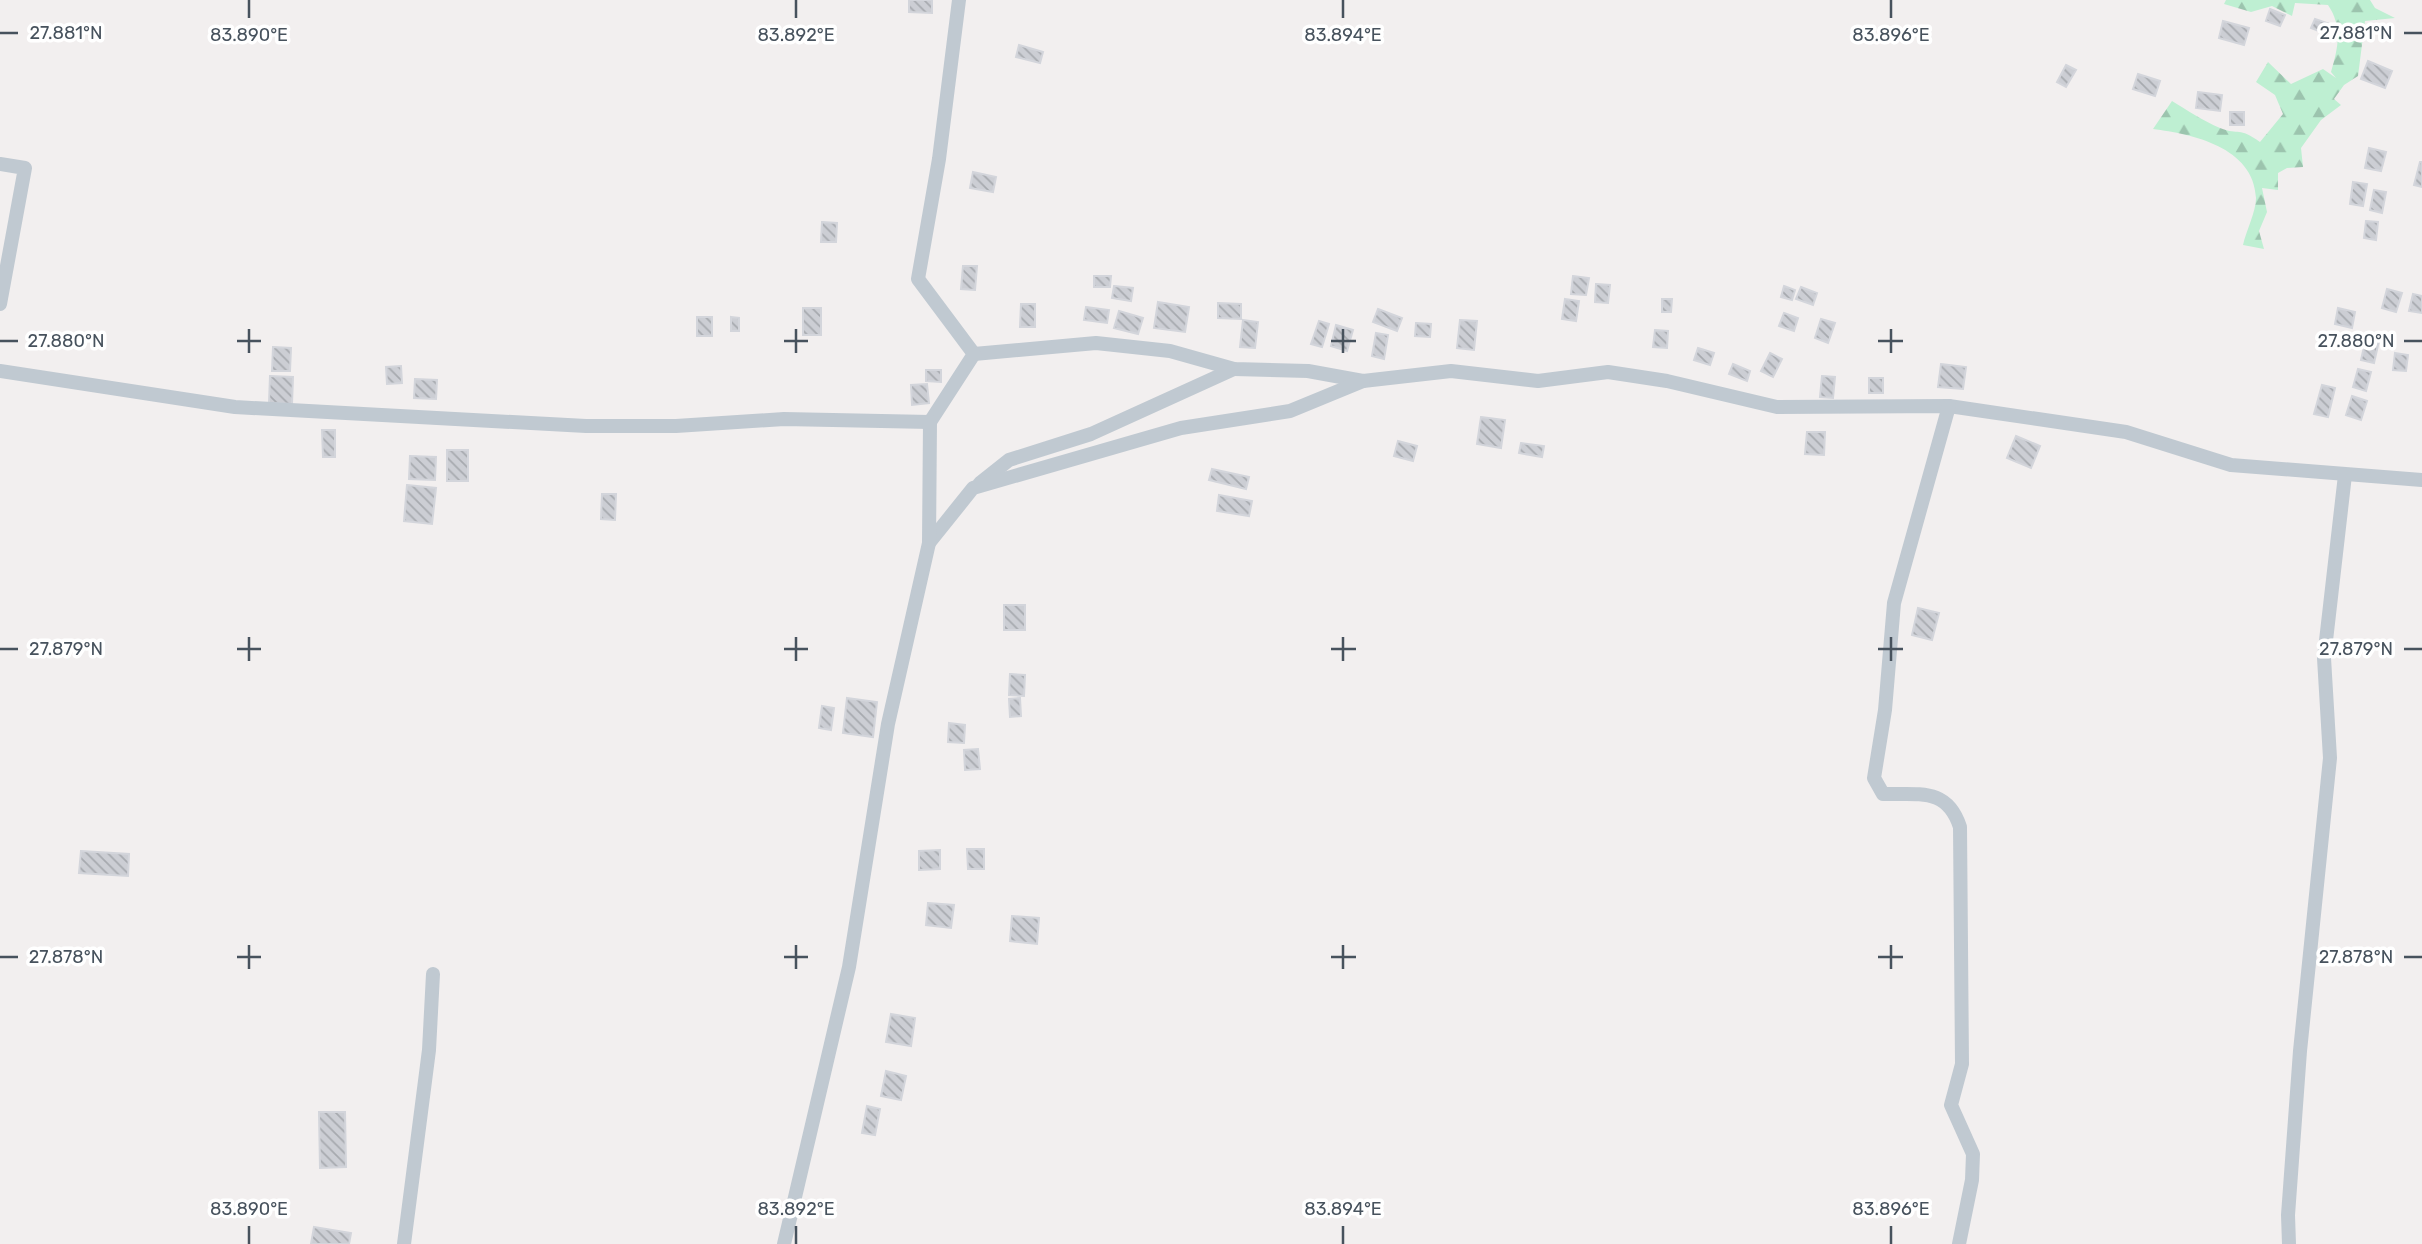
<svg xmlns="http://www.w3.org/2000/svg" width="2422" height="1244" font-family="Rubik,sans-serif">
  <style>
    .forest { fill: url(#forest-firs) }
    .building { fill: url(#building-back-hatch); stroke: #d3d5db; stroke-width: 2 }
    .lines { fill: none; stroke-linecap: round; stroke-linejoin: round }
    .minor { stroke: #c0c9d1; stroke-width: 14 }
    .ticks { fill: none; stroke: #47525d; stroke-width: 2.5 }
    .ticks-label { font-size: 18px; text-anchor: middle; fill: #47525d; stroke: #fff; stroke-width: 7; stroke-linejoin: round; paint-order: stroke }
  </style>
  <defs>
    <pattern id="forest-firs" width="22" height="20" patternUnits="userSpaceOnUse" patternTransform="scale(1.75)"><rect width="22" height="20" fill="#beefd2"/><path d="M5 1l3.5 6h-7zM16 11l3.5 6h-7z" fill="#9cc4ae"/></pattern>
    <pattern id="building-back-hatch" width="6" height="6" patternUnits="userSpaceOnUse" patternTransform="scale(1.75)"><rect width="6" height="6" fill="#ccced4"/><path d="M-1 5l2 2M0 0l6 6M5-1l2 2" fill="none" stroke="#a7aaaf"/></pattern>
  </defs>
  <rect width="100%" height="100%" fill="#f2efef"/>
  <path class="forest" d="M2226,0h144l5,8 20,10 -30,3 -7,55 -14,9 -10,14 7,6 -20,15 -20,28 2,19 -16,1 -9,5v17l-16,-2 5,24 -8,19 5,18 -21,-4c3,-14 13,-33 13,-47 -2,-51 -64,-64 -103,-69l19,-28c15,9 31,20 48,27 20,8 18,-2 40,14l23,-28 -8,-19 -19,-13 12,-20 23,22 32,-15 13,9 -5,-6c7,-24 12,-45 -3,-67l-33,-2 -3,13 -20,-10 -21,6 -27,-8z"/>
  <g class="building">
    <path d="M909,0h23v13l-23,-1z"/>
    <path d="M2270,9l15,6 -5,11 -14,-5z"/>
    <path d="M2315,19l15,5 -4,10 -15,-6z"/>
    <path d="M2223,21l26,7 -5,17 -25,-7z"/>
    <path d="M1019,45l24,7 -3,11 -24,-6z"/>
    <path d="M2368,61l24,10 -7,17 -24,-9z"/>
    <path d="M2066,65l10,5 -10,17 -9,-5z"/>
    <path d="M2138,74l22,7 -5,15 -22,-7z"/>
    <path d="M2198,92l24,3 -2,16 -24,-3z"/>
    <rect x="2230" y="112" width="14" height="13"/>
    <path d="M2369,148l17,4 -5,19 -16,-3z"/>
    <path d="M2420,162h2v25l-8,-2z"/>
    <path d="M973,172l23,5 -3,15 -23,-4z"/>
    <path d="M2353,182l14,2 -4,22 -13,-2z"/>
    <path d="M2374,190l12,2 -4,21 -12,-3z"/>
    <path d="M2366,221l12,1 -2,18 -12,-2z"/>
    <path d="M822,222l15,1 -1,19h-15z"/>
    <path d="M963,266h14l-2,24 -14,-1z"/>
    <path d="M1094,276h17l-1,11h-16z"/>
    <path d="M1573,276l16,2 -3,17 -15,-1z"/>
    <path d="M1596,284l14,1 -2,18 -13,-1z"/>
    <path d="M1114,286l19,2 -2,13 -19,-3z"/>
    <path d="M1784,286l11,4 -3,10 -11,-3z"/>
    <path d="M1801,287l16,6 -4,12 -17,-6z"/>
    <path d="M2387,289l15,4 -6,19 -14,-4z"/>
    <path d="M2413,294l9,2v17l-13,-2z"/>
    <path d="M1565,299l14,2 -3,20 -14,-2z"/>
    <path d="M1662,299h10l-1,13h-9z"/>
    <path d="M1158,302l31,5 -4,25 -31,-4z"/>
    <path d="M1218,303l23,1v15l-23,-1z"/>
    <path d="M1021,304h14v23h-15z"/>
    <path d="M1086,307l23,3 -2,13 -23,-3z"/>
    <rect x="803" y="308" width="18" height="27"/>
    <path d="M2338,308l17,4 -3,16 -17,-4z"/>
    <path d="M1378,309l24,9 -5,13 -24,-9z"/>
    <path d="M1119,311l24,7 -5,16 -24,-6z"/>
    <path d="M1784,313l14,5 -4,13 -15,-5z"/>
    <rect x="697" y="317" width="15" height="19"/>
    <path d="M731,317l8,1v13h-8z"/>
    <path d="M1821,319l14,4 -7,20 -13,-5z"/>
    <path d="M1243,320l15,2 -3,26 -15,-1z"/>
    <path d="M1460,320l17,1 -3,29 -17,-2z"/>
    <path d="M1319,321l10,3 -7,23 -11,-3z"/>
    <path d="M1416,323l15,1 -1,13 -15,-1z"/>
    <path d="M1336,325l17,5 -6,21 -16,-5z"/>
    <path d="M1655,330l13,1 -1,17 -14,-1z"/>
    <path d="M1376,333l12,2 -4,24 -12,-3z"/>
    <path d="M2366,338l13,3 -5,22 -13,-3z"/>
    <path d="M273,347l18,1 -1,23h-18z"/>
    <path d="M1698,348l16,5 -4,12 -16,-5z"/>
    <path d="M1770,353l12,6 -9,18 -12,-6z"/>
    <path d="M2395,353l13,2 -2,16 -13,-1z"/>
    <path d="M1733,364l17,7 -3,10 -18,-7z"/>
    <path d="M1941,364l25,3 -3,22 -25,-2z"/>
    <path d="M401,366l1,17 -15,1 -1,-17z"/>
    <path d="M2358,369l13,3 -5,19 -13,-4z"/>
    <path d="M926,370h15v12l-15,-1z"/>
    <path d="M270,376l23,1 -1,27 -23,-1z"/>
    <path d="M1822,376l13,1 -2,21 -13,-1z"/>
    <rect x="1869" y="378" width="14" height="15"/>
    <path d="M415,379l22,1 -1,19 -22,-1z"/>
    <path d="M927,384l2,19 -17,2 -1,-20z"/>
    <path d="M2322,385l13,3 -7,29 -14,-3z"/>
    <path d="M2352,396l15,5 -6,19 -15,-5z"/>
    <path d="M1481,417l24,3 -4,28 -24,-4z"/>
    <path d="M322,430h13v27h-12z"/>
    <path d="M1807,432h18l-1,23 -19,-1z"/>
    <path d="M2016,436l24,10 -9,22 -24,-10z"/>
    <path d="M1398,441l19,5 -4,15 -19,-5z"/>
    <path d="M1521,443l23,3 -2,11 -23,-4z"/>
    <rect x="447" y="450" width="21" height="31"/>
    <path d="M410,456l26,1 -1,23 -26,-1z"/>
    <path d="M1212,469l37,8 -3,12 -37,-9z"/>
    <path d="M407,485l29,3 -4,36 -28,-3z"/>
    <path d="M602,494h14l-1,26 -14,-1z"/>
    <path d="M1219,495l33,6 -3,15 -32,-5z"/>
    <rect x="1004" y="605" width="21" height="25"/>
    <path d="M1918,608l21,5 -7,27 -20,-5z"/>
    <path d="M1010,674l15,1 -1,21 -15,-1z"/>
    <path d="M847,698l30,4 -4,35 -30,-4z"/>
    <path d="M1020,698l1,18 -11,1 -1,-18z"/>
    <path d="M822,706l12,2 -3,22 -12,-2z"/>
    <path d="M949,723l16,2 -1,18 -16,-1z"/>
    <path d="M978,749l2,20 -15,1 -1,-20z"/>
    <path d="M967,849h17v20h-16z"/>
    <path d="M940,850v19l-21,1v-19z"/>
    <path d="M81,851l48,3 -1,22 -49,-3z"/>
    <path d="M928,903l26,2 -3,23 -25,-3z"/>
    <path d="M1012,916l27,2 -2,26 -27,-3z"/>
    <path d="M891,1014l24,4 -4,28 -25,-4z"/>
    <path d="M886,1071l20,5 -5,24 -20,-4z"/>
    <path d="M867,1106l13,3 -5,26 -13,-2z"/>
    <path d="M319,1112h26l1,55 -26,1z"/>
    <path d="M314,1227l37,6 -2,11h-38z"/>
  </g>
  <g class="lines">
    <g class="minor">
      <path d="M0,164l25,4 -25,136"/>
      <path d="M974,354l122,-11 74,8 64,18 74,2 55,10 88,-10 87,10 70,-9 59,9 110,26 172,-1 177,26 105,33 191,15"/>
      <path d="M0,371l235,36 351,19h90l108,-7 146,3 44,-68 -56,-75 21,-120 20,-159"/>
      <path d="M1949,406l-55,197 -9,107 -11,68 9,16c36,1 64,-7 77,33l2,237 -11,41 22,49 -1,26 -13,64"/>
      <path d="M980,483l29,-23 82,-26 143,-65"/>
      <path d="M929,543l44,-55 208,-60 109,-17 73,-30"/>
      <path d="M404,1244l25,-194 4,-76"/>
      <path d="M784,1244l65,-277 39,-243 41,-181 1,-121"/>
      <path d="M2289,1244l-1,-29 12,-164 30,-293 -6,-100 21,-183"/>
    </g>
  </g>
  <path class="ticks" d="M249,0v18M796,0v18M1343,0v18M1891,0v18M0,33h18M2404,33h18M249,329v24M796,329v24M1343,329v24M1891,329v24M0,341h18M237,341h24M784,341h24M1331,341h25M1878,341h25M2404,341h18M249,637v24M796,637v24M1343,637v24M1891,637v24M0,649h18M237,649h24M784,649h24M1331,649h25M1878,649h25M2404,649h18M249,945v24M796,945v24M1343,945v24M1891,945v24M0,957h18M237,957h24M784,957h24M1331,957h25M1878,957h25M2404,957h18M249,1226v18M796,1226v18M1343,1226v18M1891,1226v18"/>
  <g class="ticks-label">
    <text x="66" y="39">27.881°N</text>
    <text x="2356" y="39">27.881°N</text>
    <text x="249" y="41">83.890°E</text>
    <text x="796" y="41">83.892°E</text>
    <text x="1343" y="41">83.894°E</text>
    <text x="1891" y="41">83.896°E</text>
    <text x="66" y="347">27.880°N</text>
    <text x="2356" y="347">27.880°N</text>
    <text x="66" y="655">27.879°N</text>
    <text x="2356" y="655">27.879°N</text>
    <text x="66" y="963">27.878°N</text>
    <text x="2356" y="963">27.878°N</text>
    <text x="249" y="1215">83.890°E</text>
    <text x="796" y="1215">83.892°E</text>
    <text x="1343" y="1215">83.894°E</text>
    <text x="1891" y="1215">83.896°E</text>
  </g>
</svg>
